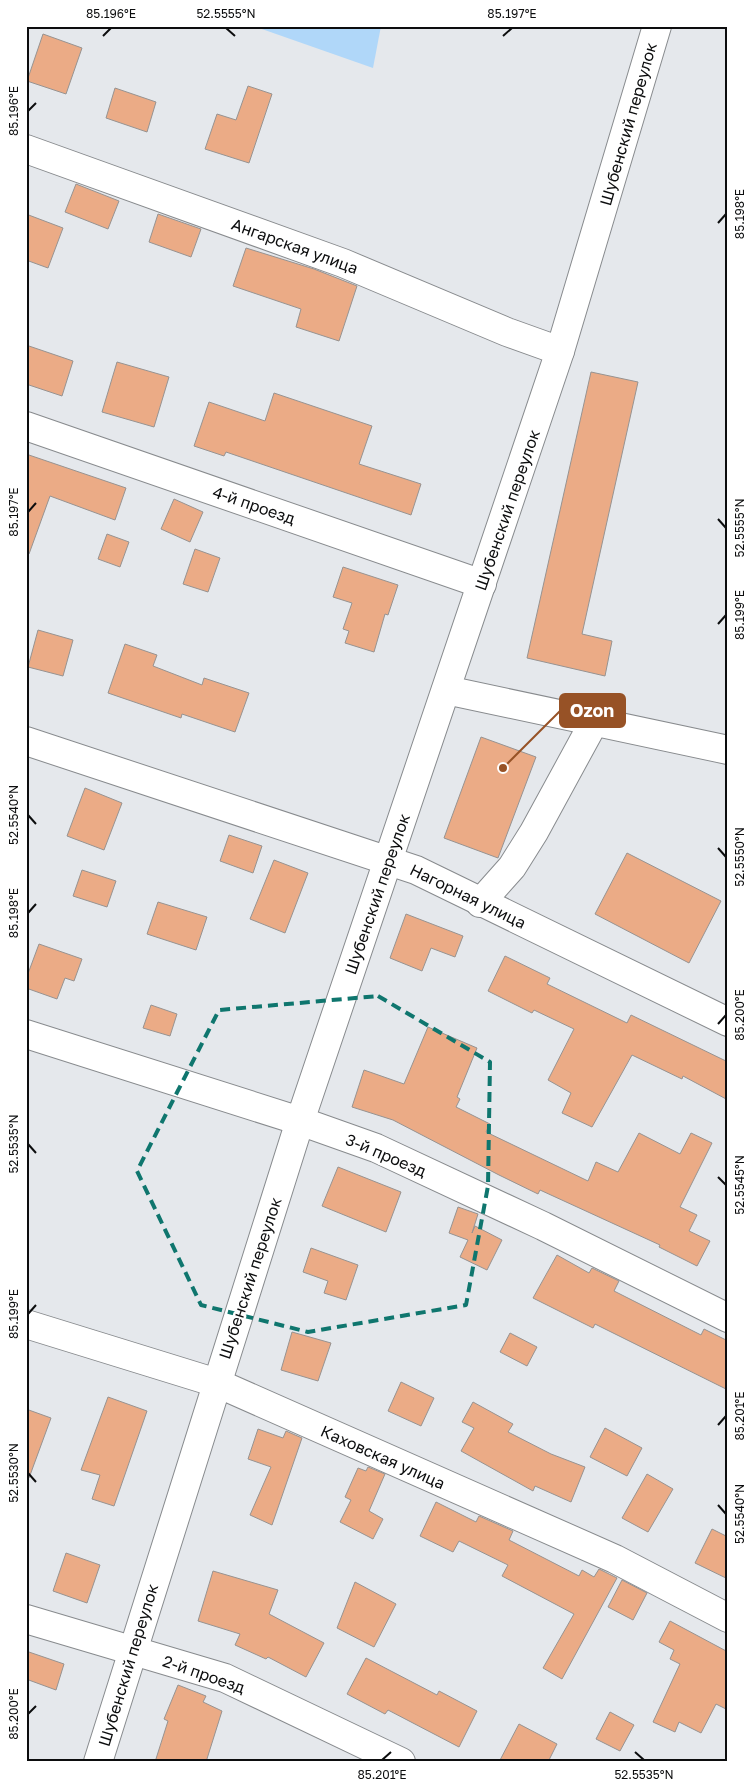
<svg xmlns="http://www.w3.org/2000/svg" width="754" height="1788" font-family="'Golos Text',sans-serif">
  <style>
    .green { fill: #b0d7f9 }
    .building { fill: #ebab86; stroke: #979391 }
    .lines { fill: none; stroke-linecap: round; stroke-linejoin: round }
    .minor-casing { stroke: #888b8e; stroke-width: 30 }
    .major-casing { stroke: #888b8e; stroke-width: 30 }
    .minor { stroke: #fff; stroke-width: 28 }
    .major { stroke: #fff; stroke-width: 28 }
    .marked { fill: none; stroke: #0f766e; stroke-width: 4; stroke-dasharray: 10 6; stroke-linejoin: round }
    .ticks { fill: none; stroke: #0c0d0e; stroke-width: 2 }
    .labels { text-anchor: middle; stroke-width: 5; stroke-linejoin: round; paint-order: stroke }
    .street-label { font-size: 16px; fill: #0c0d0e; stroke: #fff }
    .leader { fill: none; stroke: #975226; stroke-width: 2 }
    .callout-dot { fill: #975226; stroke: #fff; stroke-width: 2 }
    .callout { fill: #975226; stroke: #975226; stroke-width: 2 }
    .callout-label { font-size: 18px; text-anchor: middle; font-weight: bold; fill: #fff }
    .neatline { fill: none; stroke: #0c0d0e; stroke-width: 2 }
    .ticks-label { font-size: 12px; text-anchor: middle; fill: #0c0d0e }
  </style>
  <rect width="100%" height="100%" fill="#e5e8ec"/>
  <path class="green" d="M253,26h128l-8,42z"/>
  <g class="building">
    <path d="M43,34l39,14 -16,46 -39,-13z"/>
    <path d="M248,86l24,8 -23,69 -44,-14 12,-35 19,6z"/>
    <path d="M115,88l41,14 -9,30 -41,-14z"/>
    <path d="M76,184l43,17 -11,28 -43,-17z"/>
    <path d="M26,214l37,14 -15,40 -22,-8z"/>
    <path d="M158,214l43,15 -10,28 -42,-15z"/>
    <path d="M246,248l68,21 43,17 -18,55 -43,-14 5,-18 -68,-23z"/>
    <path d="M26,345l47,16 -11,35 -36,-12z"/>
    <path d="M117,362l52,15 -15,50 -52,-15z"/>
    <path d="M591,372l47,10 -56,252 30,7 -7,35 -78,-18z"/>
    <path d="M274,393l98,33 -13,38 62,20 -10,31 -185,-63 -2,4 -30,-10 15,-44 56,19z"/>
    <path d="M26,454l100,34 -11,32 -65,-24 -21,58 -3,-1z"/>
    <path d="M174,499l29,13 -13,30 -29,-13z"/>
    <path d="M107,534l22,8 -9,25 -22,-8z"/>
    <path d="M195,549l25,9 -12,34 -25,-8z"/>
    <path d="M343,567l55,18 -10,30 -3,-1 -11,38 -29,-9 4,-12 -6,-2 9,-26 -19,-6z"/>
    <path d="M38,630l35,10 -10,36 -35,-9z"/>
    <path d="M125,644l32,11 -4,11 49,19 2,-7 45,15 -14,39 -53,-18 -1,4 -73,-25z"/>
    <path d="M481,737l55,20 -38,101 -54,-20z"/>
    <path d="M85,788l37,15 -18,47 -37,-14z"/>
    <path d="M229,835l33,11 -9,27 -33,-12z"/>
    <path d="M627,853l94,48 -32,62 -94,-49z"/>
    <path d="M274,860l34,13 -23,60 -35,-14z"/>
    <path d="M82,870l34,11 -9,26 -34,-11z"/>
    <path d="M158,902l49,15 -11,33 -49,-16z"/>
    <path d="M406,914l57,22 -8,21 -24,-9 -9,23 -32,-13z"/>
    <path d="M39,944l43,15 -8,22 -9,-3 -8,21 -31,-11v-9z"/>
    <path d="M505,956l45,22 -3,6 80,39 4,-8 97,47v38l-45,-24 -1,3 -50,-24 -40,72 -30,-14 9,-20 -23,-13 26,-51 -40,-19 -2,3 -44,-22z"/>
    <path d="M151,1005l26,9 -7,22 -27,-8z"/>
    <path d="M428,1027l49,21 -20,49 3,2 -4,8 34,17 -4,8 102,49 8,-19 22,10 21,-39 41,21 11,-21 21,10 -32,64 17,8 -8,16 21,10 -13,25 -38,-19 1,-2 -120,-55 -2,4 -39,-19 -106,-55 -41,-13 12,-37 40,14z"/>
    <path d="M338,1167l63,25 -15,40 -64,-26z"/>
    <path d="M458,1207l20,7 -6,19 3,-7 27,14 -15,30 -27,-13 8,-17 -19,-7z"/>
    <path d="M311,1248l47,17 -12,35 -22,-7 4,-12 -25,-9z"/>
    <path d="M557,1255l32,18 3,-5 27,13 -5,10 87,44 3,-6 24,12v49l-133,-66 -2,4 -60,-30z"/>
    <path d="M292,1332l39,11 -13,38 -37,-11z"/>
    <path d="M510,1333l27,14 -10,19 -27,-14z"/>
    <path d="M401,1382l33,16 -13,28 -33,-15z"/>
    <path d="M108,1397l39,14 -33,95 -22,-7 8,-24 -19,-5z"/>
    <path d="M473,1402l40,22 -5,8 43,22 34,13 -14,35 -36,-16 -2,5 -72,-40 13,-23 -12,-6z"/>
    <path d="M26,1409l25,9 -22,60h-3z"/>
    <path d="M605,1428l37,20 -15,28 -37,-19z"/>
    <path d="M258,1429l25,9 3,-7 16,7 -30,87 -22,-10 21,-48 -23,-8z"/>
    <path d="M368,1467l17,7 -16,37 14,8 -10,20 -33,-17 11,-22 -6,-3 13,-29 8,3z"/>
    <path d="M647,1474l26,15 -25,43 -26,-14z"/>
    <path d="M436,1502l40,20 3,-6 34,15 -4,9 70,36 3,-6 12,7 5,-8 18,9 -55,101 -19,-11 31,-54 -72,-38 6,-11 -49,-24 -6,11 -33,-16z"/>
    <path d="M712,1529l16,8v42l-33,-16z"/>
    <path d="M66,1553l34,12 -13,38 -34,-12z"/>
    <path d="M213,1571l65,19 -9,24 55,29 -18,34 -38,-20 -2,2 -31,-14 5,-11 -42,-13z"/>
    <path d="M622,1580l25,13 -14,27 -25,-13z"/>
    <path d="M355,1582l41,22 -22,43 -37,-19z"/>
    <path d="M670,1621l58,31v58l-12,-6 -15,29 -22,-11 -4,10 -22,-10 27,-58 -10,-5 4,-9 -15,-8z"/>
    <path d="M26,1651l38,13 -8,26 -30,-11z"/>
    <path d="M366,1658l71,37 2,-4 38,20 -18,36 -71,-37 -3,4 -38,-20z"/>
    <path d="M178,1685l28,11 -3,6 19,9 -16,51h-51l13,-41 -4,-2z"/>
    <path d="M610,1712l24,13 -14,26 -24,-12z"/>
    <path d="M519,1724l38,20 -9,18h-49z"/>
  </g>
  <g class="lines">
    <defs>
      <g id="minor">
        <path d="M26,149l317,114 164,69 53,19"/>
        <path d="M26,426l456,158"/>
        <path d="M446,690l282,60"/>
        <path d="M26,741l390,129 312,152"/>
        <path d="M480,903l32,-36 22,-35 60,-110"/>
        <path d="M26,1034l274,87 76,27 167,78 185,92"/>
        <path d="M217,1383l398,176 113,59"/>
        <path d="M26,1619l199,59 176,84"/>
      </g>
      <g id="major">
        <path d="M26,1324l191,59"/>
        <path d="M98,1762l202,-641 260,-770 97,-325"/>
      </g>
    </defs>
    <use href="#minor" class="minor-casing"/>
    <use href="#major" class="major-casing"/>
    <use href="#minor" class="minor"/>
    <use href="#major" class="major"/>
  </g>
  <path class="marked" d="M378,996l112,66 -2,124 -22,119 -158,27 -107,-27 -64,-134 82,-161z"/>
  <path class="ticks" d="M226,28l9,8M103,36l8,-8M503,36l9,-8M28,111l8,-8M718,223l8,-9M28,512l8,-9M718,519l8,9M718,624l8,-9M28,815l8,9M718,848l8,9M28,913l8,-9M718,1024l8,-9M28,1144l8,9M718,1177l8,8M28,1314l8,-9M718,1425l8,-9M28,1473l8,9M718,1505l8,9M28,1714l8,-8M635,1752l9,8M382,1760l9,-8"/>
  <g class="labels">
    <g class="street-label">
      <text transform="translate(628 124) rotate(-74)" y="6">Шубенский переулок</text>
      <text transform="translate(295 246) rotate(20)" y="6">Ангарская улица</text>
      <text transform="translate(254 505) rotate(19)" y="6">4-й проезд</text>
      <text transform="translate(507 510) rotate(-71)" y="6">Шубенский переулок</text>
      <text transform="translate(377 894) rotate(-71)" y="6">Шубенский переулок</text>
      <text transform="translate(468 896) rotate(26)" y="6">Нагорная улица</text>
      <text transform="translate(386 1155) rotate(23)" y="6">3-й проезд</text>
      <text transform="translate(250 1278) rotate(-72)" y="6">Шубенский переулок</text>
      <text transform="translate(383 1457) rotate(24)" y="6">Каховская улица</text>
      <text transform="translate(128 1665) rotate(-73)" y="6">Шубенский переулок</text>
      <text transform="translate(204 1674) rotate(19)" y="6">2-й проезд</text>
    </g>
  </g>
  <path class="leader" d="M503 768L560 711"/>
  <circle class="callout-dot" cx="503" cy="768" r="5"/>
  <rect class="callout" x="560" y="694" width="65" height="33" rx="5"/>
  <g class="callout-label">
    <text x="592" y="717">Ozon</text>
  </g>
  <rect width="754" height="1788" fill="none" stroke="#ffffff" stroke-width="55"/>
  <rect x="28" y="28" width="698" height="1732" class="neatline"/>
  <g class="ticks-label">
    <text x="111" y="18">85.196°E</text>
    <text x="226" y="18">52.5555°N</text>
    <text x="512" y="18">85.197°E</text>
    <text transform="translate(14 111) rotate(-90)" y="4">85.196°E</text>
    <text transform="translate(740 214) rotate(-90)" y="4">85.198°E</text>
    <text transform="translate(14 512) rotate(-90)" y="4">85.197°E</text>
    <text transform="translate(740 528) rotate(-90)" y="4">52.5555°N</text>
    <text transform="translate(740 615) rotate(-90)" y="4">85.199°E</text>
    <text transform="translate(14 815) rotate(-90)" y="4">52.5540°N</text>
    <text transform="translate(740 857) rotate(-90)" y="4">52.5550°N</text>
    <text transform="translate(14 913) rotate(-90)" y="4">85.198°E</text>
    <text transform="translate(740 1015) rotate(-90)" y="4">85.200°E</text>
    <text transform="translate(14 1144) rotate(-90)" y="4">52.5535°N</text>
    <text transform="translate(740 1185) rotate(-90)" y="4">52.5545°N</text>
    <text transform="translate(14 1314) rotate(-90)" y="4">85.199°E</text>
    <text transform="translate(740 1416) rotate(-90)" y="4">85.201°E</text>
    <text transform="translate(14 1473) rotate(-90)" y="4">52.5530°N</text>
    <text transform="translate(740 1514) rotate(-90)" y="4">52.5540°N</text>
    <text transform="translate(14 1714) rotate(-90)" y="4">85.200°E</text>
    <text x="382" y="1779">85.201°E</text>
    <text x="644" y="1779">52.5535°N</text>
  </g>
</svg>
